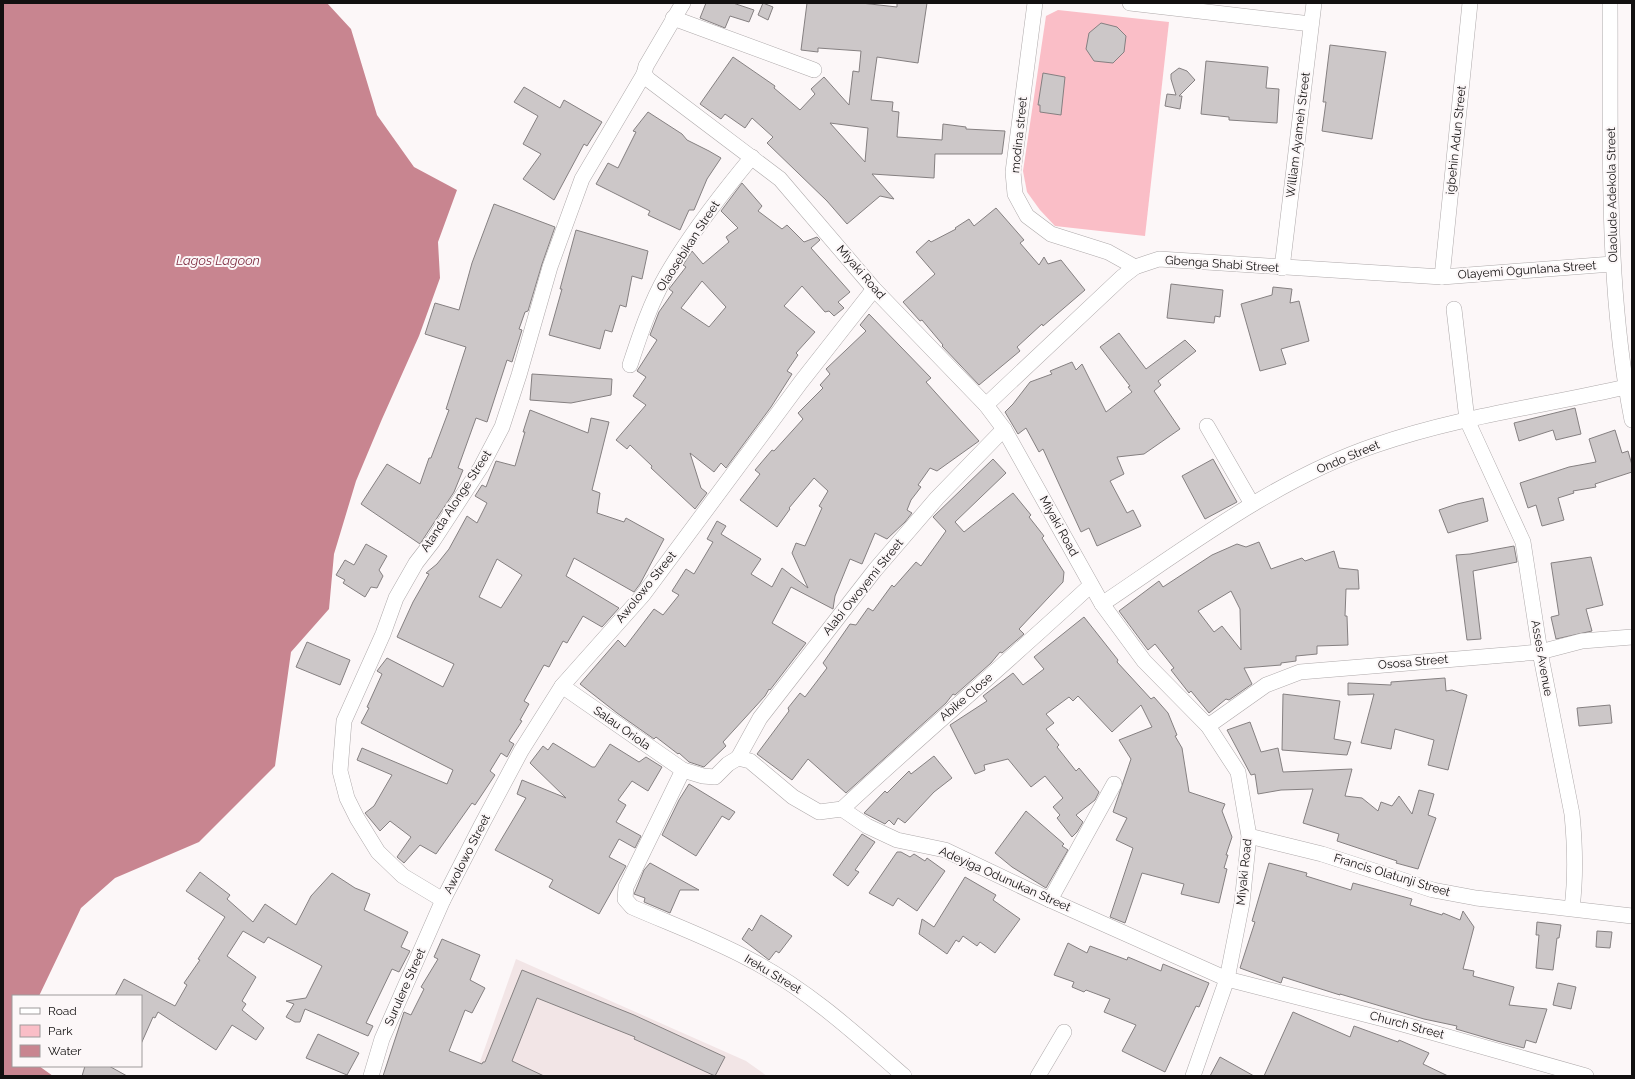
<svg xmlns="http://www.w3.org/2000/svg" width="1635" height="1079" font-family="Raleway,sans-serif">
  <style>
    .built { fill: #f2e5e6 }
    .green { fill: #fabec7 }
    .water { fill: #c88590 }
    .building { fill: #ccc7c8; stroke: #858081; fill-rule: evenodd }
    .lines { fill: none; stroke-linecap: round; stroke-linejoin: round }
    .minor-casing { stroke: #aea9aa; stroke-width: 16 }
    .minor { stroke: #fff; stroke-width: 15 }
    .labels { text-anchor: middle; stroke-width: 4; stroke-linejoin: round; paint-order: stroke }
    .street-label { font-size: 12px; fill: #121010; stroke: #fcf7f8 }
    .water-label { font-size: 13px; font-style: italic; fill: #802f43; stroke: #fcf7f8 }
  </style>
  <rect width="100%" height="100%" fill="#fcf7f8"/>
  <path class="built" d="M516,959l230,102 21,15h-292z"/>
  <path class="green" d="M1058,10l111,12 -24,214 -90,-10 -15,-16 -13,-18 -4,-21 23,-155z"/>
  <path class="water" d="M3,3h324l24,26 26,86 37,52 43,23 -19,52 2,36 -21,58 -37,83 -26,62 -22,73 -5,55 -38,43 -16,114 -76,76 -84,36 -34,30 -42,88h-26v70h26l14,10h-50z"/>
  <g class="building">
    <path d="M706,3h27l21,7 -5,12 -19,-6 -5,12 -25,-10z"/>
    <path d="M763,3l10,4 -5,13 -10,-5z"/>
    <path d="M807,3h54l36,4v-4h30l-9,60 -41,-6 -6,43 22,2 -1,9 7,1 -2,25 45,3 1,-16 23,3v2l39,2 -3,23h-67l-1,24 -62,-4 22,25 -14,-3 -33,28 -20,-23 -60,-58 6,-6 -21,-19 -7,10 -20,-14 -4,5 -21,-15 33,-47 42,29 -1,2 26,22 15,-16 -4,-5 13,-12 25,28 4,-34 6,1 2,-21 -43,-3v4l-17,-2zM830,123l38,5 -3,34z"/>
    <path d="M1101,23l16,4 9,9 -2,16 -11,11 -19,-2 -8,-12 3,-16z"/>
    <path d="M1330,45l56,7 -14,87 -50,-8 4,-29h-3z"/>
    <path d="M1206,61l62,6 -2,21 13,1 -2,34 -48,-3v-3l-28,-3z"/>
    <path d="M1179,68l8,3 8,9 -16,16h3l-2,13 -15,-3 2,-12 9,1 -5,-16v-5z"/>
    <path d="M1043,73l22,4 -4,38 -21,-3v-7h-2z"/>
    <path d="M524,87l36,21 4,-8 38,22 -15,24 -3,-2 -30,56 -31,-21 18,-25 -18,-10 15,-28 -24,-14z"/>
    <path d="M648,112l34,22 5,6 22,11 12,7 -14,21 -13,31h-5l-9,20 -32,-15 2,-4 -54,-27 12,-21 10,5 18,-36 -3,-1z"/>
    <path d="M742,183l20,23 -4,5 24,18 5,-4 17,17 13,-5 3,3 -9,8 39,44 -12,10 6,6 -10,8 -5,-5 -4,1 -23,-26 -18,20 31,26 -19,21 2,2 -11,16 5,3 -21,33 -45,61 -5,-5 -7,9 -24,-19 11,35 6,5 -12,16 -44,-41 1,-2 -22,-21 -3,4 -11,-9 30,-35 -13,-9 13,-19 -9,-6 20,-31 -7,-5 9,-23 14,-20 -4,-3 17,-22 -3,-2 9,-14 11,13 26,-22 -3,-5 12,-9 -17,-17zM702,281l24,26 -17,20 -28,-19z"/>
    <path d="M494,204l61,23 -13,37 -14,47 -3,1 -6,17 3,1 -10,32 -5,-2 -20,62 -11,-4 -18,50 5,2 -9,22 -34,52 -59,-40 26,-40 33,20 9,-26h2l18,-48 -3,-1 20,-62 -41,-13 10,-31 24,7 13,-47z"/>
    <path d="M996,208l28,32 -4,3 19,22 5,-8 4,7 13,-4 24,30 -42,36 -1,-2 -25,23 3,4 -41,34 -37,-39 1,-1 -21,-25 -2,1 -17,-19 32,-28 -19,-22 13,-12 2,2 25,-13 -1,-1 14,-9 5,7z"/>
    <path d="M576,230l72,21 -6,28 -10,-3 -6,31 -6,-2 -8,27 -7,-2 -5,19 -51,-14 13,-46h-2z"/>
    <path d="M1171,284l52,6 -3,27 -5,-1 -1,7 -47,-5z"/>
    <path d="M1273,287l19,2 -2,14 9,-2 10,40 -28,8 5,15 -26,7 -19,-67 31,-9z"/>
    <path d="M869,314l62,64 -5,4 53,59 -42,30 -7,-3 -12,17 3,2 -10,13 -4,10 5,3 -7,9 -18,17 -12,-6 -13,31 -12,-5 -15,37 -2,13 -42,-22 -19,36 34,20 -36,47 -1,-1 -4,7 -42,46 3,4 -22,21 -15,-5 -10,-9 -1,1 -22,-17 -2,2 -37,-26 -37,-29 38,-44 7,7 29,-38 9,6 16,-20 -7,-4 14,-22 8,5 19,-32 -6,-3 10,-18 9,5 -5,8 40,25 -10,15 21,13 10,-19 26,20 -16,-35 4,-10 9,3 17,-38 -3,-2 9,-15 -14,-13 -25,30 1,1 -13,18 -37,-27 20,-26 -5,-4 17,-20 2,1 29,-32 -5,-6 25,-25 -3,-3 10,-11 -4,-5 40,-38 -6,-6z"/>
    <path d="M1119,333l27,36 39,-29 11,11 -38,30 3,4 -7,6 26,38 -36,25 -27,3 7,17 -14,7 17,32 6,-3 8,16 -44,20 -8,-18 -8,4 -38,-83 -4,3 -13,-24 -8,6 -13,-22 8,-8 17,-22 22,-8 -2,-3 22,-9 4,8 6,-6 24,48 26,-20 -4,-5 2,-1 -30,-39z"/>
    <path d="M532,374l80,5 -1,16 -40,8 -41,-3z"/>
    <path d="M1575,408l6,26 -25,6 -3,-10 -34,11 -5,-18z"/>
    <path d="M530,410l58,23 3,-15 18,4 -17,68 8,3 -3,20 27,9 2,-4 38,21 -24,45 -6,8 -60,-34 -8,18 53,32 -17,19 -19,-11 -16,27 -4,-2 -14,26 -5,-2 -20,36 5,3 -9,16 2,1 -13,20 5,3 -7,13 -6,-4 -11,18 5,4 -20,30 -3,-2 -36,51 -16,-9 -16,18 -7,-6 14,-20 -21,-16 -10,10 -15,-18 9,-7 18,-31 -35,-15 5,-12 85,36 6,-14 -92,-47 8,-15 -2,-1 15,-33 -5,-3 10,-13 56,29 11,-23 -57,-27 16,-35 16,-28 -3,-1 11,-9 12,-15 18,-33 10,7 10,-20 -12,-7 7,-11 4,2 10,-26 19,5 10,-34h-2zM497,559l25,16 -21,33 -22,-11z"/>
    <path d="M1615,430l7,23 6,-2 4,14v7l-37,12 1,3 -23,4 1,2 -16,5 6,22 -22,6 -6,-21 -8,3 -8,-25 49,-16 27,-5 -7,-23z"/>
    <path d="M993,459l13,14 -51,49 9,10 49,-39 18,22 -2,2 15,19 -2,2 22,34 -1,10 -44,47 5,5 -22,19 -2,-1 -9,11 -36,32 -2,-1 -7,9 -100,90 -38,-34 -16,21 -35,-26 32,-43 -1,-3 12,-15 5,4 22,-29 -4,-5 27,-39 6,1 12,-17 5,3 19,-26 2,2 22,-25 5,4 25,-35 -13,-14z"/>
    <path d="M1213,459l24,43 -32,17 -23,-43z"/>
    <path d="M1483,498l5,23 -40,12 -9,-23 18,-6z"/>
    <path d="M1259,542l12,27 31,-11 3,3 29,-10 5,17 19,2 1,19h-13l-1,27h2l1,29 -31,1v8l-21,2v5l-15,2v2l-37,3 8,16 -23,16 -3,-1 -17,14 -18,-22 -2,2 -18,-23 3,-2 -19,-24 -7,6 -29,-39 40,-30 4,6 49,-32 25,-11 9,3zM1231,591l9,18 1,41 -19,-24 -8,6 -16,-21z"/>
    <path d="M366,544l21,12 -8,14 4,6 -6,12 -6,-1 -6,10 -22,-14 2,-3 -9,-5 9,-15 9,5z"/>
    <path d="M1514,546l3,16 -44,9 8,68 -14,1 -11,-85 14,-1z"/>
    <path d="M1591,557l12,48 -17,4 6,22 -36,8 -5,-22 8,-2 -8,-52z"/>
    <path d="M1084,617l34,43 -1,2 34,37 3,-2 14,16 9,22 -2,1 7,12 7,44 36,12 -3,7 10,26 -6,18h2l-4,13 3,1 -8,34 -38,-9 3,-10 -42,-11 -17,50 -15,-6 23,-69 -17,-8 11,-22 -14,-6 18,-53 -12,-19 33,-13 -11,-22 -29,27 -34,-36 -5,5 -4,-4 -23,17 8,9 -8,6 13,16 -2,2 19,24 3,-3 20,24 -4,8 -19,15 7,7 -6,10 -5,5 -15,-19 3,-3 -7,-8 10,-9 -18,-22 -14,11 -23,-28 -24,6 1,5 -10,4 -25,-49 37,-24 -4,-5 30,-23 10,12 21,-16 -10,-12z"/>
    <path d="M307,642l43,18 -10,25 -44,-18z"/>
    <path d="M1445,678l1,13 6,-1 15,5 -19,75 -20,-5 6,-25 -39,-11 -4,20 -30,-6 13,-49 -26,1v-12l43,2v-3z"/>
    <path d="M1283,694l57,7 -6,38 17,3 -4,13 -65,-5z"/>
    <path d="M1610,705l2,18 -33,3 -2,-18z"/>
    <path d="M1250,722l11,30 17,-4 5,24 69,-3 -7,27 17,2 16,13 3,-9 11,4 7,-10 13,18 7,-24 15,4 -6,21 8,3 -18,51 -22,-6 1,-2 -60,-20 2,-7 -36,-11 10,-34 -32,1 -23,4 -3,-20 -4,1 -24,-45z"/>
    <path d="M553,743l39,24h3l15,-23 29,18 7,-5 16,10 -14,24 -16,-10 -14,19 8,5 -10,17 25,14 -6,12 -16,-9 -10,18 17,9 -27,48 -50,-27 4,-7 -58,-30 31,-52 -9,-4 5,-14 44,18 -36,-35 13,-17 5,4z"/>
    <path d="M934,756l18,22 -18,14 -29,31 -7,-5 -4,7 -5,-5 -4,4 -21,-11 21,-22 2,2 22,-22 2,3z"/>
    <path d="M689,784l46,28 -6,8 -7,-4 -26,40 -34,-21 17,-35z"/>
    <path d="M1026,811l38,33 -2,2 6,4 -22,38 -34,-21 -17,-14z"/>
    <path d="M862,834l13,8 -20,28 4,2 -11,14 -15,-11z"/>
    <path d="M897,852h4l9,5 4,-3 11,7 2,-3 18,13 -28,40 -19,-13 -5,8 -24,-13z"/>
    <path d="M650,863l49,27h-19l-10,23 -26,-11 1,-4 -11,-4 1,-2 9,-22z"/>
    <path d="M1269,863l38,10 -1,3 45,14 2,-7 59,16 -2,6 32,10 1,-2 17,7 3,-9 11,16 -11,42 11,2 -1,5 41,11 -5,18 38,4 -11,34 -10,-3 -2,8 -27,-7 -41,-12 1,-3 -33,-7 -84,-25v1l-57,-18 -2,6 -41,-15 15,-46 -3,-1z"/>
    <path d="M200,872l30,23 -3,4 26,23 12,-18 31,21 15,-29 21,-23 23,15 15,6 -6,16 44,22 -7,15 9,4 -11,21 -7,-3 -26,54 7,3 -5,10 -63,-27 -5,13h-5l-9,-5 8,-13 -8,-3 20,-3 16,-32 -54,-29 -4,6 -21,-12 -16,25 29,21 -14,24 4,3 -4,6 22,18 -8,12 -24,-15 -16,25 -58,-38 -3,6 -2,-1 -12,27v-48h-26l9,-17 51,27 12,-21 -3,-2 16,-23 -2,-1 27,-42 -39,-26z"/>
    <path d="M965,877l31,18 -3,5 27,19 -25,34 -15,-11 -3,4 -14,-10 -4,6 -3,-2 -9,14 -28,-20 3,-15 12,8z"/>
    <path d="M761,915l31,21 -13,17 -3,-2 -7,9 -27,-21 7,-11 3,3z"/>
    <path d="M1537,922l24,3 -2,13h-2l-4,32 -17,-2 3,-33h-3z"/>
    <path d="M1597,931l15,1 -2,16 -14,-1z"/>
    <path d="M442,939l38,16 -10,25 15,8 -13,25 -7,-3 -16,41 33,13 1,-2h2l37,-92 112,45 91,42 -10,19 -81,-37 1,-2 -98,-39 -25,63 32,15h-161l21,-64 7,3 13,-26 -3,-2 17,-28 -4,-2z"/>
    <path d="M1068,943l19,10 3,-7 37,14 1,-3 33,14 2,-7 46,19 -10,24 -3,-1 -31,66 -43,-21 14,-26 -32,-13 6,-13 -24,-9 -2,2 -12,-5 2,-5 -20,-7z"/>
    <path d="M1558,983l18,4 -5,22 -18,-4z"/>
    <path d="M1293,1012l57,25 4,-11 44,16 1,-2 30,13 -6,11 25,12h-184z"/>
    <path d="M318,1034l41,19 -12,22 -41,-17z"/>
    <path d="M1220,1057l34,19h-44z"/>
    <path d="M85,1066h24l18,10h-45z"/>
  </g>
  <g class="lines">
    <defs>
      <g id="minor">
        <path d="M1035,3l-22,169 2,22 12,22 24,18 57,18 27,15"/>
        <path d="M1130,3l181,21"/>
        <path d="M1610,3c1,139 -5,280 22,417"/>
        <path d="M673,18l141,52"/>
        <path d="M644,74l5,6 131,99 94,110 112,116 18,24 98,175 42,57 64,65 30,46 11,64 -7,67 -15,76 -34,97"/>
        <path d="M1282,268l32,-265"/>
        <path d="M1442,277l28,-274"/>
        <path d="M1454,309l13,111 56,122 17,110 32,162c3,31 4,63 0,94"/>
        <path d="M630,365c10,-30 20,-61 36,-89 23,-40 56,-83 86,-119"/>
        <path d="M986,405l136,-128 13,-10 24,-8 283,18 170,-13"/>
        <path d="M1207,426l45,78"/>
        <path d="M1102,604c85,-57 176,-126 274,-159 81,-28 166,-39 250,-58"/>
        <path d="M562,686l121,84 20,6 12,1 13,-13 10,-6 12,3 43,36 26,15 23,-3 25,17 30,14 48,10 105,50 177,79 172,44 187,53"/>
        <path d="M1208,726l58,-41 34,-13 240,-20 42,-11 50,-4"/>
        <path d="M738,758l22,-40 115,-148 62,-72 67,-69"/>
        <path d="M683,770l-57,117 -1,12 7,8c39,17 80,32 117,52 58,30 107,75 155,117"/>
        <path d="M842,809c82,-76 167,-148 249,-224"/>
        <path d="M1249,836l73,18 111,36 43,8 156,18"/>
        <path d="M443,900l-40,-24 -25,-24 -21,-34 -10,-20 -7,-27 4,-50 39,-87 13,-36 20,-35 17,-22 48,-74 21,-40 17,-52 31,-108 32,-88 62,-105 2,-8 37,-63"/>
        <path d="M1050,900l64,-116"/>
        <path d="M371,1076l11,-37 61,-139 38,-74 40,-75 41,-65 81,-91 158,-213 73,-93"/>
        <path d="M1038,1076l26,-44"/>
      </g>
    </defs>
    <use href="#minor" class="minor-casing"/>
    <use href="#minor" class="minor"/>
  </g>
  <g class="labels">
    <g class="street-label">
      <text transform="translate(1019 135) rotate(-84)" y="4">modina street</text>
      <text transform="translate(1298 135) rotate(-83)" y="4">William Ayameh Street</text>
      <text transform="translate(1456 140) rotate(-84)" y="4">igbehin Adun Street</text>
      <text transform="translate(1612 195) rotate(-91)" y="4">Olaolude Adekola Street</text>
      <text transform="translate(688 246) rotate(-57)" y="4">Olaosebikan Street</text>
      <text transform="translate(1222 264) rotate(4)" y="4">Gbenga Shabi Street</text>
      <text transform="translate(1527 270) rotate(-4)" y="4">Olayemi Ogunlana Street</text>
      <text transform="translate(861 272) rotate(49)" y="4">Miyaki Road</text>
      <text transform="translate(1348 457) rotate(-23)" y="4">Ondo Street</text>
      <text transform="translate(456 501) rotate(-57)" y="4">Atanda Alonge Street</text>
      <text transform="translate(1059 526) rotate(61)" y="4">Miyaki Road</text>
      <text transform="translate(646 587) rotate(-51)" y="4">Awolowo Street</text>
      <text transform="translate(863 587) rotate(-51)" y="4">Alabi Owoyemi Street</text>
      <text transform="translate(1542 658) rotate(80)" y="4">Asses Avenue</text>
      <text transform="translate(1413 662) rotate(-5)" y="4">Ososa Street</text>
      <text transform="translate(966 697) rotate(-41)" y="4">Abike Close</text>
      <text transform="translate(622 728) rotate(35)" y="4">Salau Oriola</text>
      <text transform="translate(467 854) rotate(-63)" y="4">Awolowo Street</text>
      <text transform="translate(1244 872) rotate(-84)" y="4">Miyaki Road</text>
      <text transform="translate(1392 875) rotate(17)" y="4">Francis Olatunji Street</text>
      <text transform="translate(1005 879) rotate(24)" y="4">Adeyiga Odunukan Street</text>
      <text transform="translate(773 974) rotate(31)" y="4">Ireku Street</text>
      <text transform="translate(405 987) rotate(-66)" y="4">Surulere Street</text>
      <text transform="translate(1407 1025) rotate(15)" y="4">Church Street</text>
    </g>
    <g class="water-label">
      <text x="218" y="265">Lagos Lagoon</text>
    </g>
  </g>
  <rect width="1635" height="1079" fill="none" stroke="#121010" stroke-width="8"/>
  <rect x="12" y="995" width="130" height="72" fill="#fcf7f8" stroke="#9e9b9b"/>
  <rect x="20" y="1008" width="20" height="6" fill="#ffffff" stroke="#9e9b9b"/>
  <text x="48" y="1015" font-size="12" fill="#121010">Road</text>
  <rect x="20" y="1025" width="20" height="12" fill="#fabec7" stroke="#9e9b9b"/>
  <text x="48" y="1035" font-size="12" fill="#121010">Park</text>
  <rect x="20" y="1045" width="20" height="12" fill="#c88590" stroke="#9e9b9b"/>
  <text x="48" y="1055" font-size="12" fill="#121010">Water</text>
</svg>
